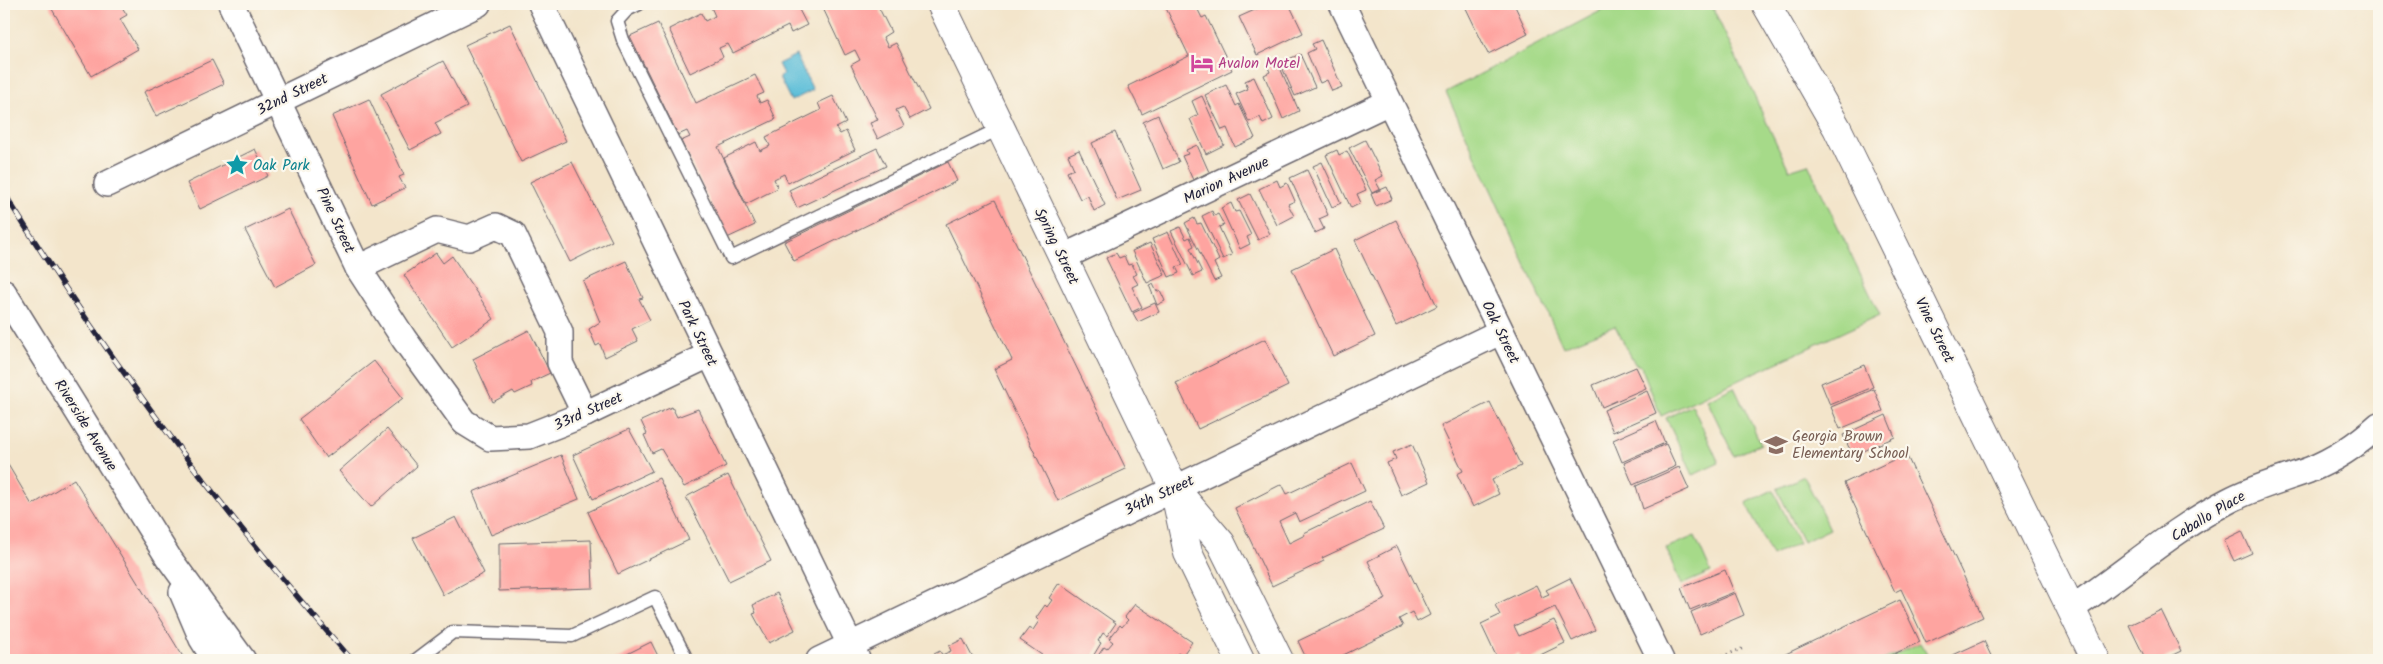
<svg xmlns="http://www.w3.org/2000/svg" width="2383" height="664" font-family="Kalam,sans-serif">
  <style>
    .green { fill: #a6da89; stroke: #647e62 }
    .water { fill: #5abdd8; stroke: #3e708a }
    .building { fill: #fea4a0 }
    .lines { fill: none; stroke-linecap: round; stroke-linejoin: round }
    .service-casing { stroke: #6b666d; stroke-width: 15 }
    .minor-casing { stroke: #6b666d; stroke-width: 28 }
    .tertiary-casing { stroke: #6b666d; stroke-width: 30 }
    .secondary-casing { stroke: #6b666d; stroke-width: 30 }
    .path { stroke: #6b666d; stroke-width: 3; stroke-dasharray: 1 4; stroke-linecap: butt }
    .service { stroke: #fff; stroke-width: 12 }
    .minor { stroke: #fff; stroke-width: 25 }
    .tertiary { stroke: #fff; stroke-width: 28 }
    .secondary { stroke: #fff; stroke-width: 28 }
    .rail-casing { stroke: #22223b; stroke-width: 5.5 }
    .rail { stroke: #fbf7ec; stroke-width: 4; stroke-dasharray: 11; stroke-linecap: butt }
    .labels { text-anchor: middle; stroke-width: 4.5; stroke-linejoin: round; paint-order: stroke }
    .hotel-label { font-size: 15px; fill: #b23c85; stroke: #fbf7ec; text-anchor: start }
    .street-label { font-size: 15px; fill: #22223b; stroke: #fbf7ec }
    .culture-label { font-size: 15px; fill: #0d838f; stroke: #fbf7ec; text-anchor: start }
    .education-label { font-size: 15px; fill: #785e54; stroke: #fbf7ec; text-anchor: start }
  </style>
  <rect width="100%" height="100%" fill="#fbf7ec"/>
  <filter id="ink" filterUnits="userSpaceOnUse"><feTurbulence type="fractalNoise" baseFrequency=".02" numOctaves="2"/><feDisplacementMap in="SourceGraphic" scale="10" xChannelSelector="R" yChannelSelector="G"/><feConvolveMatrix kernelMatrix="1 2 1 2 8 2 1 2 1" color-interpolation-filters="sRGB"/></filter>
  <filter id="wash" filterUnits="userSpaceOnUse"><feTurbulence type="fractalNoise" baseFrequency=".0096" numOctaves="4" result="noise"/><feDisplacementMap in="SourceGraphic" scale="20" xChannelSelector="R" yChannelSelector="G"/><feGaussianBlur stdDeviation="1.12" result="paint"/><feColorMatrix in="noise" values="0 0 0 0 0 0 0 0 0 0 0 0 0 0 0 0 0 1.4 0 .05"/><feComposite in="paint" operator="in"/></filter>
  <g filter="url(#wash)">
    <rect width="100%" height="100%" fill="#f3e5cb"/>
    <g class="green">
      <path d="M1614,4h97l78,166 19,-6 72,151 -219,101 -20,-50 -6,-2 -20,-38 -52,21 -117,-255z"/>
      <path d="M1734,387l27,57 -27,12 -27,-56z"/>
      <path d="M1692,405l27,58 -26,12 -27,-57z"/>
      <path d="M1804,476l26,53 -27,13 -26,-53z"/>
      <path d="M1773,490l26,53 -27,13 -26,-53z"/>
      <path d="M1695,536l16,36 -30,13 -15,-37z"/>
      <path d="M1920,643l8,13 -9,4h-36z"/>
    </g>
    <path class="water" d="M796,55l17,35 -22,11 -12,-24 4,-3 -5,-10z"/>
    <g id="blocks">
      <g class="building">
        <path d="M49,4h71l7,11 -7,4 18,30 -47,27z"/>
        <path d="M719,4h63l1,2 13,-2 11,21 -16,8 -3,-7 -55,27 -5,-9 -9,4 4,9 -33,16 -21,-44 32,-16 4,8 10,-5 -4,-9z"/>
        <path d="M821,4h56l14,28 -8,5 5,10 8,-4 33,66 -19,10 -7,-12 -7,3 8,16 -26,13 -8,-16 8,-3 -27,-55 9,-5 -5,-10 -10,5z"/>
        <path d="M1164,4h31l7,14 4,-2 26,54 -90,44 -14,-28 61,-30z"/>
        <path d="M1268,4h21l14,29 -46,22 -18,-38z"/>
        <path d="M1464,4h50l14,30 -40,20z"/>
        <path d="M658,23l38,80 59,-28 9,18 -7,3 3,7 7,-3 9,19 -58,28 37,78 -28,13 -46,-97 9,-4 -3,-6 -9,4 -48,-99z"/>
        <path d="M510,24l56,117 -45,21 -56,-117z"/>
        <path d="M1321,40l21,47 -10,4 -5,-11 -7,3 -13,-30 8,-4 -3,-5z"/>
        <path d="M1300,54l15,33 -20,9 -15,-33z"/>
        <path d="M212,60l12,24 -68,32 -12,-24z"/>
        <path d="M443,61l24,46 -32,16 6,11 -31,16 -29,-56z"/>
        <path d="M1277,61l22,50 -16,8 -19,-44 6,-3 -3,-7z"/>
        <path d="M1254,77l19,42 -10,5 -3,-7 -11,5 -13,-28 12,-5 -3,-8z"/>
        <path d="M1226,85l10,21 3,-2 16,34 -20,9 -8,-19 -5,2 -17,-35z"/>
        <path d="M833,96l13,27 -10,5 4,6 6,-3 9,19 -67,33 -4,-9 -10,5 4,9 -32,16 -22,-46 32,-16 4,9 10,-5 -4,-9 55,-27 -3,-7z"/>
        <path d="M1202,96l22,49 -18,9 -16,-35 8,-4 -6,-14z"/>
        <path d="M369,99l35,76 -5,2 6,11 -33,16 -40,-88z"/>
        <path d="M1158,115l21,47 -16,7 -20,-47z"/>
        <path d="M1115,132l26,58 -24,10 -25,-57z"/>
        <path d="M1365,140l18,36 -8,4 5,9 -8,4 -23,-45z"/>
        <path d="M1197,145l12,27 -16,8 -11,-24 6,-2 -2,-4z"/>
        <path d="M877,148l9,18 -89,42 -8,-18z"/>
        <path d="M255,149l13,27 -68,33 -13,-26z"/>
        <path d="M1079,150l26,55 -11,6 -6,-15 -8,3 -13,-27 7,-3 -6,-14z"/>
        <path d="M1337,150l2,5 8,-4 19,39 -9,4 4,9 -10,5 -25,-53z"/>
        <path d="M572,162l40,79 -42,21 -40,-80z"/>
        <path d="M948,162l9,19 -163,80 -10,-19z"/>
        <path d="M1322,162l19,41 -9,4 -19,-41z"/>
        <path d="M1307,170l21,45 -9,4 5,10 -9,4 -25,-55z"/>
        <path d="M1277,180l3,7 7,-4 8,18 -7,3 6,12 -17,9 -18,-36z"/>
        <path d="M1387,187l5,12 -16,7 -5,-12z"/>
        <path d="M1250,194l20,40 -12,6 -20,-40z"/>
        <path d="M995,200l131,269 -68,32 -64,-132 18,-9 -66,-136z"/>
        <path d="M1231,203l4,9 4,-1 12,24 -4,2 3,7 -10,5 -19,-41z"/>
        <path d="M288,209l28,56 -41,22 -30,-57z"/>
        <path d="M1212,211l2,5 4,-2 6,11 -5,2 13,28 -9,4 -21,-43z"/>
        <path d="M1194,218l3,6 4,-1 18,37 -5,3 7,15 -7,3 -29,-58z"/>
        <path d="M1396,220l41,86 -41,20 -41,-86z"/>
        <path d="M1180,227l6,12 4,-2 4,9 -4,2 12,24 -9,4 -22,-45z"/>
        <path d="M1168,232l15,33 -7,2 3,6 -10,4 -17,-38z"/>
        <path d="M1150,243l15,32 -18,8 -15,-32z"/>
        <path d="M1334,249l41,87 -42,20 -41,-87z"/>
        <path d="M436,253l7,10 9,-7 42,63 -42,28 -48,-72z"/>
        <path d="M1116,253l3,5 5,-2 4,9 4,-1 5,10 -4,2 5,8 -6,3 10,20 -10,5 -26,-54z"/>
        <path d="M626,261l17,37 -4,1 11,21 -18,9 6,12 -33,16 -5,-13 -4,2 -7,-17 11,-7 -17,-41z"/>
        <path d="M1153,284l4,8 3,-2 5,11 -8,4 -8,-20z"/>
        <path d="M1155,303l4,9 -21,10 -5,-9z"/>
        <path d="M529,330l21,43 -19,9 1,4 -17,8 -2,-3 -20,11 -20,-43z"/>
        <path d="M1265,339l23,47 -90,43 -22,-46z"/>
        <path d="M374,361l29,37 -77,60 -27,-39z"/>
        <path d="M1864,365l9,22 -43,18 -9,-22z"/>
        <path d="M1636,367l10,21 -44,19 -9,-22z"/>
        <path d="M1874,389l9,22 -43,18 -9,-22z"/>
        <path d="M1647,391l9,22 -43,19 -9,-22z"/>
        <path d="M1490,402l31,64 -29,14 7,14 -26,13 -16,-33 6,-3 -22,-45z"/>
        <path d="M672,407l5,10 21,-8 28,57 -42,21 -23,-38 -9,4 -8,-18 3,-1 -6,-13z"/>
        <path d="M1886,415l9,22 -42,19 -10,-21z"/>
        <path d="M1656,421l9,22 -43,19 -9,-22z"/>
        <path d="M387,429l30,37 -46,41 -32,-36z"/>
        <path d="M629,429l23,42 -59,28 -20,-44z"/>
        <path d="M1412,444l17,38 -28,13 -14,-32 9,-4 -3,-7z"/>
        <path d="M1666,444l10,22 -43,19 -9,-22z"/>
        <path d="M1906,454l77,163 -57,26 -25,-54 -6,3 -51,-109z"/>
        <path d="M561,455l18,44 -88,36 -18,-43z"/>
        <path d="M4,458l28,47 42,-26 111,181h-181z"/>
        <path d="M1352,463l13,28 -66,31 -4,-9 -16,8 10,22 16,-8 -1,-2 66,-32 14,28 -62,29 2,3 -52,25 -37,-78 47,-24 5,10z"/>
        <path d="M1679,467l10,22 -46,20 -7,-23z"/>
        <path d="M728,475l43,86 -42,20 -43,-84z"/>
        <path d="M659,478l30,62 -71,34 -30,-62z"/>
        <path d="M456,517l28,56 -41,22 -30,-57z"/>
        <path d="M2242,531l10,22 -18,8 -10,-21z"/>
        <path d="M591,540l2,48 -94,3v-48z"/>
        <path d="M1397,546l33,69 -13,7 -5,-10 -13,7 4,7 -70,34h-26l-9,-19 88,-42 -18,-38z"/>
        <path d="M1725,570l9,22 -44,18 -9,-22z"/>
        <path d="M1570,578l25,52 -23,11 -17,-34 -41,19 5,10 35,-16 11,23 -35,17h-8l-3,-7 -15,7h-6l-17,-36 19,-9 -5,-10 41,-20 6,12 7,-3 -3,-4z"/>
        <path d="M1059,583l57,40 -9,13 -4,-3 -5,8 3,2 -9,15 -4,-3 -3,5h-36l-29,-20 9,-12 4,2 6,-9 -3,-3 9,-13 2,2 5,-7 -3,-2z"/>
        <path d="M777,593l18,37 -26,13 -16,-29 3,-1 -3,-8z"/>
        <path d="M1735,593l9,22 -44,19 -9,-22z"/>
        <path d="M1900,600l20,42 -39,18h-108z"/>
        <path d="M1135,604l57,38 -10,14 -4,-3 -5,7h-78l9,-13 3,2 6,-7 -4,-3 11,-14 2,2 6,-7 -3,-3z"/>
        <path d="M2161,610l20,41 -19,9h-16l-17,-35z"/>
        <path d="M963,639l11,21h-47l-1,-2 14,-7 2,4 9,-4 -2,-5z"/>
        <path d="M1984,641l9,19h-51z"/>
        <path d="M651,642l9,18h-45z"/>
      </g>
    </g>
  </g>
  <g filter="url(#ink)">
    <use href="#blocks" fill-opacity="0" stroke="#6b666d" stroke-width="1"/>
    <g class="lines">
      <defs>
        <g id="service">
          <path d="M639,4l-12,6 -10,11 6,19 108,218 270,-130"/>
          <path d="M416,660l37,-28 119,4 83,-39 32,63"/>
        </g>
        <g id="minor">
          <path d="M231,4l127,264 46,71 60,83 26,16 39,-2 56,-22 124,-59"/>
          <path d="M541,4l316,655"/>
          <path d="M1342,4l319,656"/>
          <path d="M107,184l371,-180"/>
          <path d="M1063,257l326,-155"/>
          <path d="M358,268l79,-38 32,8 27,-12 17,8 47,98v31l25,51"/>
          <path d="M4,293l164,264 75,103"/>
          <path d="M182,592l20,47 13,21"/>
          <path d="M2072,608c52,-34 100,-78 156,-107 26,-14 54,-21 81,-31 25,-10 50,-27 70,-45"/>
          <path d="M819,660l681,-328"/>
        </g>
        <path id="tertiary" d="M1766,4l71,124 259,532"/>
        <g id="secondary">
          <path d="M941,4l233,484 14,65 52,107"/>
          <path d="M1175,489l46,54 58,117"/>
        </g>
      </defs>
      <use href="#service" class="service-casing"/>
      <use href="#minor" class="minor-casing"/>
      <use href="#tertiary" class="tertiary-casing"/>
      <use href="#secondary" class="secondary-casing"/>
      <path class="path" d="M1713,660l31,-12"/>
      <use href="#service" class="service"/>
      <use href="#minor" class="minor"/>
      <use href="#tertiary" class="tertiary"/>
      <use href="#secondary" class="secondary"/>
      <defs>
        <path id="rail" d="M4,193c103,165 219,321 348,467"/>
      </defs>
      <use href="#rail" class="rail-casing"/>
      <use href="#rail" class="rail"/>
    </g>
  </g>
  <defs>
    <symbol id="hotel-bare" viewBox="-9 -9 18 18"><path d="M-6-4.5h1.5V1H6V5H4.5V3h-9V5H-6ZM-4 0a1.8 1.8 0 1 1 3.6 0ZM.5 0V-2.5h3Q6-2.5 6 0Z" fill="#d1479c" stroke="#fbf7ec" stroke-width="2.5" paint-order="stroke"/></symbol>
    <symbol id="sight-bare" viewBox="-9 -9 18 18"><path d="M0-6L1.8-2.2L6-1.7L2.9 1.2L3.7 5.4L0 3.3L-3.7 5.4L-2.9 1.2L-6-1.7L-1.8-2.2Z" fill="#0f9aa8" stroke="#fbf7ec" stroke-width="2.5" paint-order="stroke"/></symbol>
    <symbol id="school-bare" viewBox="-9 -9 18 18"><path d="M0-5L7-2L0 1L-7-2ZM-4 1L0 2.5L4 1V4Q0 6-4 4Z" fill="#8d6e63" stroke="#fbf7ec" stroke-width="2.5" paint-order="stroke"/></symbol>
  </defs>
  <g fill-rule="evenodd">
    <use href="#hotel-bare" x="1186" y="47" width="32" height="32"/>
    <use href="#sight-bare" x="221" y="149" width="32" height="32"/>
    <use href="#school-bare" x="1760" y="429" width="32" height="32"/>
  </g>
  <g class="labels">
    <g class="hotel-label">
      <text x="1218" y="68">Avalon Motel</text>
    </g>
    <g class="street-label">
      <text transform="translate(292 94) rotate(-26)" y="5">32nd Street</text>
      <text transform="translate(1226 180) rotate(-25)" y="5">Marion Avenue</text>
      <text transform="translate(336 220) rotate(65)" y="5">Pine Street</text>
      <text transform="translate(1057 246) rotate(64)" y="5">Spring Street</text>
      <text transform="translate(1935 330) rotate(64)" y="5">Vine Street</text>
      <text transform="translate(1501 332) rotate(64)" y="5">Oak Street</text>
      <text transform="translate(698 333) rotate(64)" y="5">Park Street</text>
      <text transform="translate(588 411) rotate(-24)" y="5">33rd Street</text>
      <text transform="translate(86 425) rotate(58)" y="5">Riverside Avenue</text>
      <text transform="translate(1159 495) rotate(-25)" y="5">34th Street</text>
      <text transform="translate(2208 516) rotate(-31)" y="5">Caballo Place</text>
    </g>
    <g class="culture-label">
      <text x="253" y="170">Oak Park</text>
    </g>
    <g class="education-label">
      <text x="1792" y="441">Georgia Brown<tspan x="1792" dy="17">Elementary School</tspan></text>
    </g>
  </g>
  <rect width="2383" height="664" fill="none" stroke="#fbf7ec" stroke-width="20"/>
</svg>
